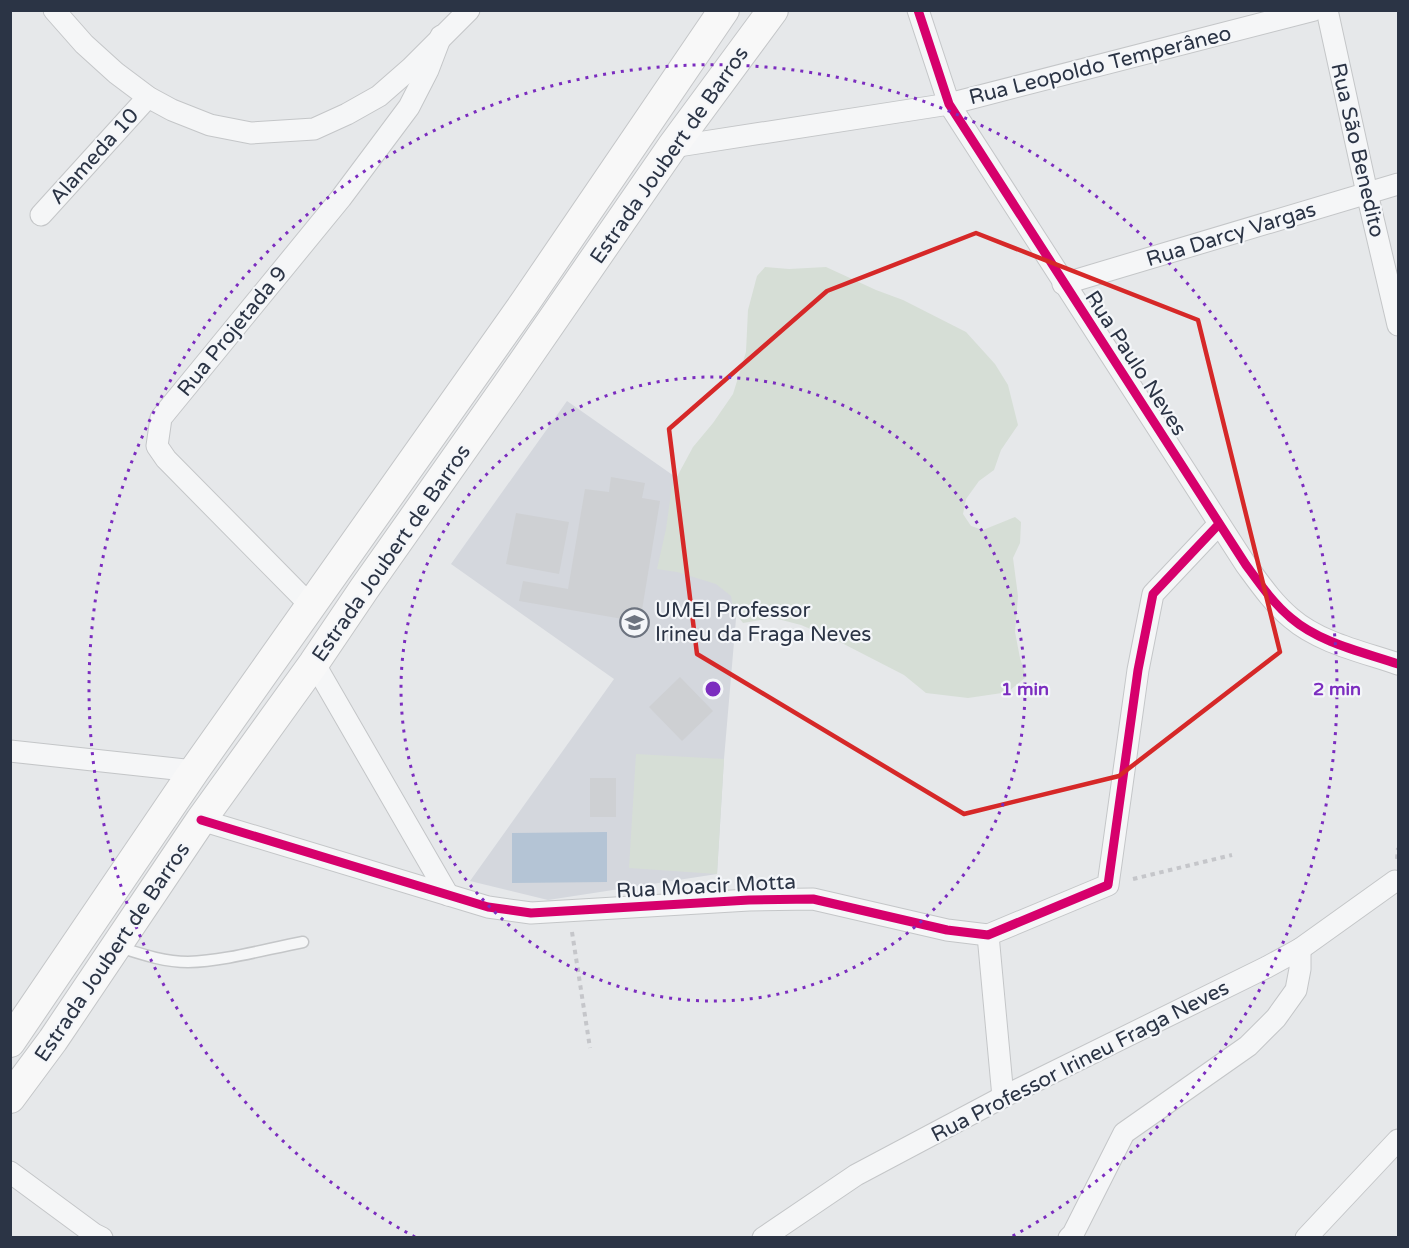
<svg xmlns="http://www.w3.org/2000/svg" width="1409" height="1248" font-family="'Varela Round',sans-serif">
  <style>
    .built { fill: #d4d7dd }
    .green { fill: #d6ded6 }
    .water { fill: #b4c4d5 }
    .building { fill: #ced0d3 }
    .lines { fill: none; stroke-linecap: round; stroke-linejoin: round }
    .lane-casing { stroke: #c4c6c8; stroke-width: 13 }
    .street-casing { stroke: #c4c6c8; stroke-width: 23 }
    .secondary-casing { stroke: #c4c6c8; stroke-width: 32 }
    .path { stroke: #c5c6ca; stroke-width: 4; stroke-dasharray: 4.5 4.5; stroke-linecap: butt }
    .lane { stroke: #f5f6f7; stroke-width: 10 }
    .street { stroke: #f5f6f7; stroke-width: 21 }
    .secondary { stroke: #f8f8f8; stroke-width: 30 }
    .cycleway-casing { stroke: #f4f6f9; stroke-width: 13 }
    .cycleway { stroke: #d6006c; stroke-width: 9 }
    .marked { fill: none; stroke: #d62828; stroke-width: 4.5; stroke-linejoin: round }
    .ring { fill: none; stroke: #7b2cbf; stroke-width: 3; stroke-dasharray: 3 6 }
    .labels { text-anchor: middle; stroke-width: 4.5; stroke-linejoin: round; paint-order: stroke }
    .street-label { font-size: 21px; fill: #2b3445; stroke: #f4f6f9 }
    .poi-label { font-size: 21px; fill: #2b3445; stroke: #f4f6f9; text-anchor: start }
    .centre { fill: #7b2cbf; stroke: #f4f6f9; stroke-width: 3 }
    .ring-label { font-size: 18px; text-anchor: middle; font-weight: bold; fill: #7b2cbf; stroke: #f4f6f9; stroke-width: 4.5; stroke-linejoin: round; paint-order: stroke }
  </style>
  <rect width="100%" height="100%" fill="#e6e8ea"/>
  <path class="built" d="M567,401l177,124 -20,234 -7,115 -169,26 -78,-19 144,-202 -163,-115z"/>
  <g class="green">
    <path d="M765,267l24,2 37,-2 50,23 27,10 63,32 29,32 13,21 10,40 -17,25 -7,20 -15,11 -13,18 -3,15 8,12 12,4 32,-13 6,5 -1,21 -7,15 5,38 -3,36 5,26 6,19 -17,14 -7,2 -34,5 -42,-5 -22,-18 -70,-36 -33,-14 -27,-7 -31,5 -9,-12 -3,-15 -15,-12 -39,-12 -20,-3 9,-40 6,-43 21,-39 20,-24 20,-29 13,-42 2,-42 9,-34z"/>
    <path d="M636,754l88,5 -7,115 -88,-6z"/>
  </g>
  <path class="water" d="M607,832v50l-95,1v-50z"/>
  <g class="building">
    <path d="M611,477l34,6 -3,15 18,3 -20,121 -121,-21 4,-20 45,8 17,-100 24,3z"/>
    <path d="M516,513l53,9 -10,52 -53,-10z"/>
    <path d="M680,677l33,34 -31,30 -33,-34z"/>
    <rect x="590" y="778" width="26" height="39"/>
  </g>
  <g class="lines">
    <defs>
      <path id="lane" d="M119,947c22,7 45,15 69,15 37,-1 78,-13 115,-20"/>
      <g id="street">
        <path d="M54,10l30,34 32,29 32,24 24,13 38,15 41,8 63,-4 33,-15 32,-18 32,-28 58,-58"/>
        <path d="M918,10l31,94 297,461c14,19 27,38 45,53 29,25 72,34 107,46"/>
        <path d="M1327,10l40,183 31,132"/>
        <path d="M672,147l277,-43 365,-94"/>
        <path d="M41,215l107,-118"/>
        <path d="M1063,284l335,-100"/>
        <path d="M311,606l-145,-147 -9,-13 4,-28 180,-220 68,-91 19,-37 13,-34"/>
        <path d="M314,663l134,232"/>
        <path d="M10,751l184,20"/>
        <path d="M201,820l287,87 43,6 218,-13 64,-1 134,31 41,5 120,-50 30,-215 15,-76 66,-70"/>
        <path d="M988,935l15,162"/>
        <path d="M10,1172l84,62 8,4"/>
        <path d="M763,1238l93,-63 147,-78 264,-130 33,-18 95,-68 3,1"/>
        <path d="M1069,1238l4,-4 51,-101 124,-87 28,-28 20,-28 4,-21v-20"/>
        <path d="M1306,1238l92,-98"/>
      </g>
      <g id="secondary">
        <path d="M10,1042l184,-271 332,-470 198,-291"/>
        <path d="M10,1098l43,-58 148,-220 113,-157 50,-74 143,-203 165,-239 101,-137"/>
      </g>
    </defs>
    <use href="#lane" class="lane-casing"/>
    <use href="#street" class="street-casing"/>
    <use href="#secondary" class="secondary-casing"/>
    <g class="path">
      <path d="M1397,859l1,-11"/>
      <path d="M1133,879l99,-24"/>
      <path d="M572,932l18,116"/>
    </g>
    <use href="#lane" class="lane"/>
    <use href="#street" class="street"/>
    <use href="#secondary" class="secondary"/>
    <defs>
      <g id="cycleway">
        <path d="M918,10l31,94 297,461c14,19 27,38 45,53 29,25 72,34 107,46"/>
        <path d="M201,820l287,87 43,6 218,-13 64,-1 134,31 41,5 120,-50 30,-215 15,-76 66,-70"/>
      </g>
    </defs>
    <use href="#cycleway" class="cycleway-casing"/>
    <use href="#cycleway" class="cycleway"/>
  </g>
  <path class="marked" d="M976,233l222,87 82,332 -161,124 -155,38 -267,-160 -28,-225 158,-138z"/>
  <g class="ring">
    <circle cx="713" cy="689" r="312"/>
    <path d="M415 1237A624 624 0 1 1 1011 1237"/>
  </g>
  <defs>
    <symbol id="school-ring" viewBox="-11 -11 22 22"><circle r="9.5" fill="#f4f6f9" stroke="#6c737f" stroke-width="1.5"/><path d="M0-5L7-2L0 1L-7-2ZM-4 1L0 2.5L4 1V4Q0 6-4 4Z" fill="#6c737f"/></symbol>
  </defs>
  <g fill-rule="evenodd">
    <use href="#school-ring" x="618" y="606" width="33" height="33"/>
  </g>
  <g class="labels">
    <g class="street-label">
      <text transform="translate(1100 65) rotate(-14)" y="7">Rua Leopoldo Temperâneo</text>
      <text transform="translate(1358 150) rotate(77)" y="7">Rua São Benedito</text>
      <text transform="translate(669 155) rotate(-55)" y="7">Estrada Joubert de Barros</text>
      <text transform="translate(94 156) rotate(-48)" y="7">Alameda 10</text>
      <text transform="translate(1231 234) rotate(-17)" y="7">Rua Darcy Vargas</text>
      <text transform="translate(232 331) rotate(-51)" y="7">Rua Projetada 9</text>
      <text transform="translate(1136 363) rotate(57)" y="7">Rua Paulo Neves</text>
      <text transform="translate(391 553) rotate(-55)" y="7">Estrada Joubert de Barros</text>
      <text transform="translate(706 886) rotate(-3)" y="7">Rua Moacir Motta</text>
      <text transform="translate(112 952) rotate(-56)" y="7">Estrada Joubert de Barros</text>
      <text transform="translate(1080 1061) rotate(-27)" y="7">Rua Professor Irineu Fraga Neves</text>
    </g>
    <g class="poi-label">
      <text x="655" y="617">UMEI Professor<tspan x="655" dy="24">Irineu da Fraga Neves</tspan></text>
    </g>
  </g>
  <circle cx="713" cy="689" r="9" class="centre"/>
  <g class="ring-label">
    <text x="1025" y="695">1 min</text>
    <text x="1337" y="695">2 min</text>
  </g>
  <rect width="1409" height="1248" fill="none" stroke="#2b3445" stroke-width="24"/>
</svg>
